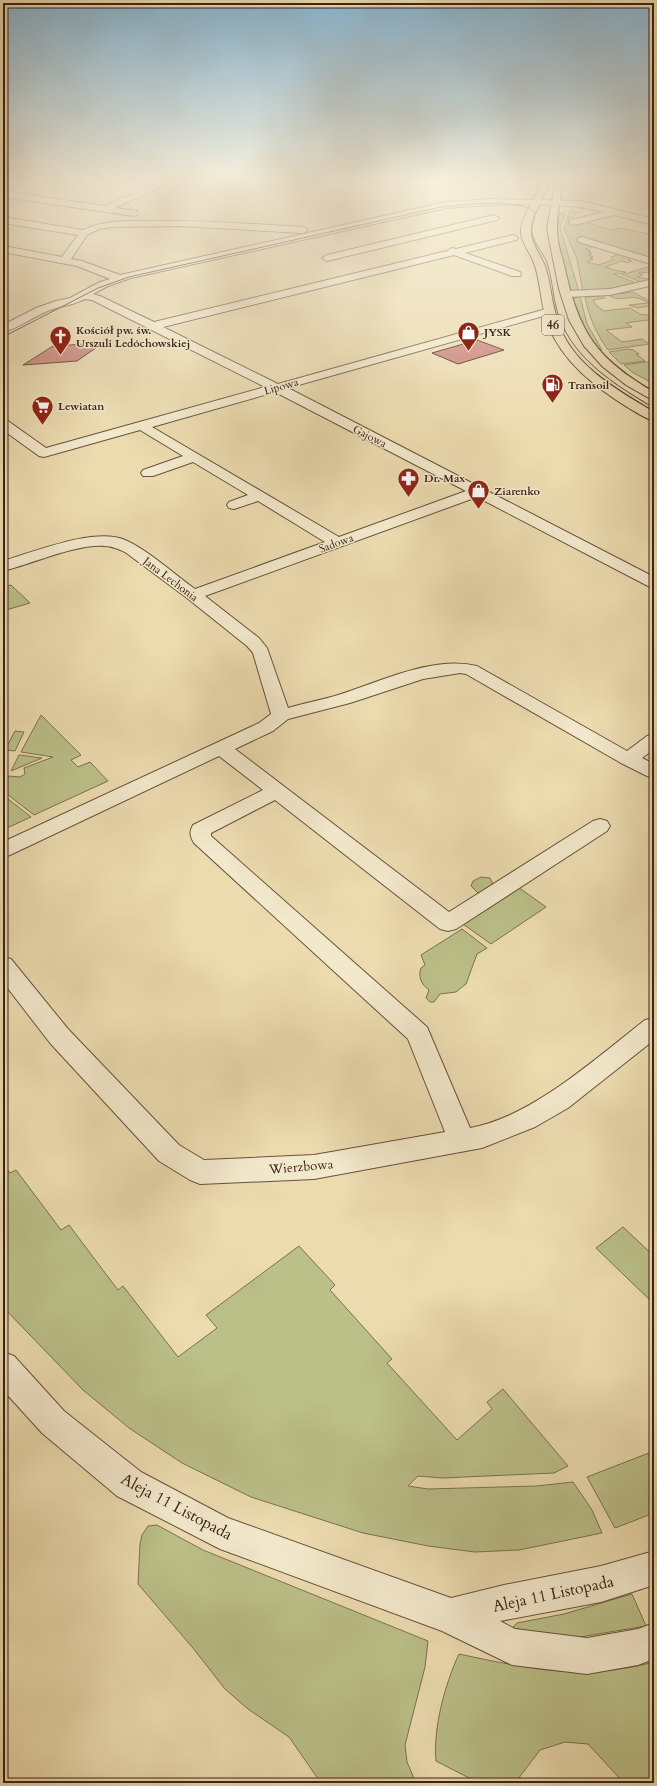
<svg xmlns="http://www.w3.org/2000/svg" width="657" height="1786" font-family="Cardo,serif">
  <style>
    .green { fill: #bbbf88; stroke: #7c704f }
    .building { fill: #c77b73; stroke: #3c2116 }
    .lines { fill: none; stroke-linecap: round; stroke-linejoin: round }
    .minor-casing { stroke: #68503c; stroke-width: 2 }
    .major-casing { stroke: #3c2116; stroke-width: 2 }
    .minor { fill: #f2e8cb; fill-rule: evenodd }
    .major { fill: #ebdbaf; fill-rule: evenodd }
    .tram { stroke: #3c2116; stroke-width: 1 }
    .labels { text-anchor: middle; stroke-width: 3; stroke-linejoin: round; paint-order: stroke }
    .far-poi-label { font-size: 11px; font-weight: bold; fill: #3c2116; stroke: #f2e8cb; text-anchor: start }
    .far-street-label { font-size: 11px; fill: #3c2116; stroke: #f2e8cb }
    .shield { fill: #f2e8cb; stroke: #735d4c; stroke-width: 1 }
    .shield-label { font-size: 12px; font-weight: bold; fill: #3c2116 }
    .street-label { font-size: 13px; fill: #3c2116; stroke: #f2e8cb }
    .near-street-label { font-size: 16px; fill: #3c2116; stroke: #f2e8cb }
  </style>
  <rect width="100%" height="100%" fill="#ebdbaf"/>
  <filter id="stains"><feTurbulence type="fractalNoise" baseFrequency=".005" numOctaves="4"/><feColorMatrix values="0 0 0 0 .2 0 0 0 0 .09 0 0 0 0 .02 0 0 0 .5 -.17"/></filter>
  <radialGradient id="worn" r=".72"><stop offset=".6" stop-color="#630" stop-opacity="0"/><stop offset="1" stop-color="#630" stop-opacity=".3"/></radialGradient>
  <g class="green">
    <path d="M573,211l4,1 -4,5h-4l-1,4 17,1 27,8 7,-2 35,7v25l-58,-14 -11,3 6,2 -3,1 4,2 -4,1 5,2 -3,1 3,1 -6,3 12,3 13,-5 -1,-3 9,-3 14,3 -6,3 4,1 -5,2 -5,-2 -17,6 13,4 8,1 -3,1 2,1 29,-9v6h-6l4,1 -13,1 4,2 -6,2 16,3 -9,3 -26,-10 -4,1 22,9 -17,5 -36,4 -6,-33 -14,-32 3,-3 3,-12z"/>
    <path d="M559,213l6,1 -5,13 19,65 -9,-2 -13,-52z"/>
    <path d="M633,292l18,10 -2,4 -11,2 -9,-3 19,-2c-18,-13 -25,2 -40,-8z"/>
    <path d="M580,296l7,28 15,26c-14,-3 -26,-39 -29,-51z"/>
    <path d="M603,296l2,2 -12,2 4,6 7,5 26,-3 10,6 14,2v7l-6,-3 -22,3 6,4 -26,3 16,12 20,-3 7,5 -41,6c-12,-17 -19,-33 -23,-53z"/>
    <path d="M628,349l5,1 6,4h-3l9,7 -24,3 -12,-12z"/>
    <path d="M654,361v23l-22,-12 -8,-7z"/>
    <path d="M11,585l19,18 -24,7 -3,-3v-20z"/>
    <path d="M41,715l40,40 -10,5 7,7 12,-5 18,19 -74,34 -31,-24v-4l6,-11 11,1 5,-3 -1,-6 29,-11 -32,-5z"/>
    <path d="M15,731l9,1 -9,19 -10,-1z"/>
    <path d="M19,755h1l22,3 -31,13z"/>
    <path d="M3,795l28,22 -24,11 -4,-4z"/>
    <path d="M481,877l9,1 3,6 -7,7 -8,2 -7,-7 2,-5z"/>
    <path d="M518,887l28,20 -55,37 -28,-20z"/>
    <path d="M462,929l25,19 -10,6 -11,30 -10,8 -16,2 -6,8h-4l-4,-4 3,-8c-8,-6 -11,-13 -8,-22l4,-3 -4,-10z"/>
    <path d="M3,1164l7,9 6,-3 45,60 8,-5 49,65 5,-4 55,71 39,-29 -11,-13 93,-69 36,39 -5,5 62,69 -5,4 70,77 35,-31 -5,-7 16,-13 65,77 -14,7 -111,5 -25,-2 -10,10 20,3 109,-3 36,-4 19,28 10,23 -83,17 -44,2 -47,-6 -65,-13 -112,-36 -69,-34 -53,-35 -46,-38 -80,-83z"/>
    <path d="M623,1227l31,29v48l-58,-56z"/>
    <path d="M654,1451v62l-39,15 -28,-51z"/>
    <path d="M157,1525l46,25 225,91 -3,26 -20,78 2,17 9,21h-95l-32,-46 -41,-28 -23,-20 -32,-41 -55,-64 2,-40 2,-9 6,-9z"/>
    <path d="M632,1594l14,32 -72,12 -62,-10 5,-5 47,-9z"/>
    <path d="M459,1654c71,15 123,27 195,8v121h-30l-36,-39 -23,-2 -25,8 -25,33h-36l-43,-22c-3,-33 9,-77 23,-107z"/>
  </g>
  <g class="building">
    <path d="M477,340l27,10 -46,14 -26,-11z"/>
    <path d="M103,343l-26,18 -54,4 30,-19z"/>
  </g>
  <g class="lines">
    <defs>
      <g id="minor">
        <path d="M168,179h10l-63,29 22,3 1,2 -1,2 -3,1 -131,-19v-6l101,15z"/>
        <path d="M491,199l90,2 73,18v6l-39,-10 -41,10 -3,-1 -2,-2 2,-2 33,-8c-48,-12 -109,-8 -158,-4l-315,70 -23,8 -15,8 7,2 54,26 293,-71 5,-3 4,1 57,-14 3,1 2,2 -2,2 -51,13 55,19 1,2 -1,2h-8l-58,-21 -291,72 115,57 268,-75h8l1,2 -1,2 -266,75 366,189v11l-6,-2 -171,-89 -272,99 54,42 8,10 21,60c17,-5 34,-8 50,-13 42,-13 95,-40 139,-29l150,85 20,-15 7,-2v15l-12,9 12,6v14l-7,-2 -26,-13 -155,-89 -6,-1 -37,6 -73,24 -62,16 -15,12 -38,18 214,163 144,-91 7,-2 7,2 3,5 -3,5 -151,98 -8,2 -8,-2 -165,-129 -64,33v3l216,191 43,101c62,-11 126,-70 175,-108l9,-2v22l-86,68 -33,19 -53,21 -168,31 -114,5 -10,-4 -31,-19 -109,-118 -47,-61v-25l8,2 57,70 111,116 25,15 110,-5 131,-23 -37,-93 -214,-196c-4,-7 -5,-11 -1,-18l70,-35 -44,-34 -209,99 -7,2v-15l256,-119 12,-9 -18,-61 -6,-7 -60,-48 -62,-46c-7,-3 -13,-6 -21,-6 -28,-2 -72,18 -101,25v-10c31,-9 91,-34 122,-21 23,10 49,34 70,49l130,-47 -67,-41 -24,8 -5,-1 -2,-3 2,-3 19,-7 -55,-33 -40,14h-10l-2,-3 2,-3 40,-14 -43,-26 -96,27 -5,-1 -36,-26v-10l5,1 38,27 219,-61 -173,-87 -7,-1c-13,7 -28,7 -42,14 -13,6 -26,16 -40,19v-7l33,-17 20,-7 14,-3 30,-16 10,-3 -33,-13 -74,-14v-6l59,11 16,-22 -75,-12v-6l80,13c21,-10 43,-9 66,-9 51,-1 103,3 154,6l5,3 -5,3 -123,-7 -68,1 -13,2 -12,6 -16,24 11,2 38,14 326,-73zM275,392l6,3 185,96 -127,46 -187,-110z"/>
        <path d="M494,215l5,3 -2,2 -170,41 -5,-3 5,-3z"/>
        <path d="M582,237l72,22v6l-75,-23 -2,-2 2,-2z"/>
        <path d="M654,279v6l-44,10 -43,2 -5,-3 5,-3 43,-2z"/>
        <path d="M3,1352l11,4 50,55 77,61 87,46 223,80 53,-13 97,-19 53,-15v34l-53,17 -101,19 15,8 72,9 51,-9 16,-6v36l-16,6 -51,9 -75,-9 -70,-34 -222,-82 -103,-53 -75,-63 -39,-43z"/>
      </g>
      <g id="major">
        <path d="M542,179h8c-3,18 -18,32 -19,51 -1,13 11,26 15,39 5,17 6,36 12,53 14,43 59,68 96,90v9c-10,-3 -18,-9 -27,-14 -33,-21 -64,-45 -79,-82 -7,-18 -7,-40 -13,-59 -3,-12 -15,-23 -14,-37 2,-18 17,-32 21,-50z"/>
        <path d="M556,179h8c-2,16 -8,35 -7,51 0,13 5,26 8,39 14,64 32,90 89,123v9l-28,-16 -23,-18 -19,-21 -15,-26 -10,-31 -12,-60z"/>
      </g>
    </defs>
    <use href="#minor" class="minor-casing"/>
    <use href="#major" class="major-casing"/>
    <use href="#minor" class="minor"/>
    <use href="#major" class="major"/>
    <path class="tram" d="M3,337l95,-49 31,-11 312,-70 28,-3 32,-1 26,4 8,5c-1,7 -4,14 -3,21 2,12 13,21 16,33 5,17 5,34 11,51 15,43 58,69 95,91"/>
  </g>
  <linearGradient id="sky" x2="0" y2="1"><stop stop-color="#89b6d3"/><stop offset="0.42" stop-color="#f6efdb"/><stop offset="1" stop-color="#f6efdb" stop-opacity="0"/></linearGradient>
  <rect width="657" height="429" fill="url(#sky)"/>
  <defs>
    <symbol id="shop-pin" viewBox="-11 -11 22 30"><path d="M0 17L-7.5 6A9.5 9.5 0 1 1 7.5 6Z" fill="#8f2418" stroke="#f2e8cb"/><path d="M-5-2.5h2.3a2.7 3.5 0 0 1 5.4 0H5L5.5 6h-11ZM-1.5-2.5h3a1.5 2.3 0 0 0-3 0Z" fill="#fff"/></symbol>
    <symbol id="church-pin" viewBox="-11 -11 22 30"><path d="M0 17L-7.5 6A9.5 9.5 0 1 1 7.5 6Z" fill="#8f2418" stroke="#f2e8cb"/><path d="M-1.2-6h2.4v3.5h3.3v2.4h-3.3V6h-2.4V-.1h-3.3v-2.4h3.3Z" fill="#fff"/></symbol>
    <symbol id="fuel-pin" viewBox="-11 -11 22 30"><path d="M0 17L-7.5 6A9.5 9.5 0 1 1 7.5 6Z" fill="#8f2418" stroke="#f2e8cb"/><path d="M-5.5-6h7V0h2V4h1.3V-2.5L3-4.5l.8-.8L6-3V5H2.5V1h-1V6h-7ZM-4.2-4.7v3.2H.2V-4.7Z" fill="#fff"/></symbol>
    <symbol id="supermarket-pin" viewBox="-11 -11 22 30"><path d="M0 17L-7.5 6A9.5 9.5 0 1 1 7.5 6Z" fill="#8f2418" stroke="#f2e8cb"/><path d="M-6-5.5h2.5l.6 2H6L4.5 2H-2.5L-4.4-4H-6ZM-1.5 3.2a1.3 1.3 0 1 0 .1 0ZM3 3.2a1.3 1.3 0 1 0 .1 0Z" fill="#fff"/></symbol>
    <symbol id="pharmacy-pin" viewBox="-11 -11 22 30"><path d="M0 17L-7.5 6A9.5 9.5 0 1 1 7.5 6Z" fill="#8f2418" stroke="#f2e8cb"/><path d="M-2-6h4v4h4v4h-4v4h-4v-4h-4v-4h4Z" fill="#fff"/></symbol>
  </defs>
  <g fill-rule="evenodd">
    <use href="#shop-pin" x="456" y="320" width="25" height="34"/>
    <use href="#church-pin" x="48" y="324" width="25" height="34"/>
    <use href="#fuel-pin" x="540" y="372" width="25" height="34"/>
    <use href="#supermarket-pin" x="30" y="394" width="25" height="34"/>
    <use href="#pharmacy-pin" x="396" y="466" width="25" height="34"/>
    <use href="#shop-pin" x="466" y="478" width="25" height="34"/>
  </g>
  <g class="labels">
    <g class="far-poi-label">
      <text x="76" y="334">Kościół pw. św.<tspan x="76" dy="13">Urszuli Ledóchowskiej</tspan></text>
      <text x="484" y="336">JYSK</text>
      <text x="568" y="389">Transoil</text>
      <text x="58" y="410">Lewiatan</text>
      <text x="424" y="482">Dr. Max</text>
      <text x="494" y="495">Ziarenko</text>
    </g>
    <g class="far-street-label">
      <text transform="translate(281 386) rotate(-16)" y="4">Lipowa</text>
      <text transform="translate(370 436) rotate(27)" y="4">Gajowa</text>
      <text transform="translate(336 543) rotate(-20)" y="4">Sadowa</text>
      <text transform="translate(171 579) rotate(37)" y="4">Jana Lechonia</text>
    </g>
    <rect class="shield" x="542" y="315" width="22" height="20" rx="3"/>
    <g class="shield-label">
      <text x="553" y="329">46</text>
    </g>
    <g class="street-label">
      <text transform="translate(301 1166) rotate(-5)" y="5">Wierzbowa</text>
    </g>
    <g class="near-street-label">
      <text transform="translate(177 1506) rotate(28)" y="6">Aleja 11 Listopada</text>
      <text transform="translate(553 1593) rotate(-12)" y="6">Aleja 11 Listopada</text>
    </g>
  </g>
  <rect width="657" height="1786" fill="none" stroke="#ebdbaf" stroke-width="16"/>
  <rect x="4" y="4" width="649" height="1778" fill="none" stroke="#3c2116" stroke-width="2"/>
  <rect x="8" y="8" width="641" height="1770" fill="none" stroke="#3c2116"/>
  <rect width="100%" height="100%" filter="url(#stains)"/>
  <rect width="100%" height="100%" fill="url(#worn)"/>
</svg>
